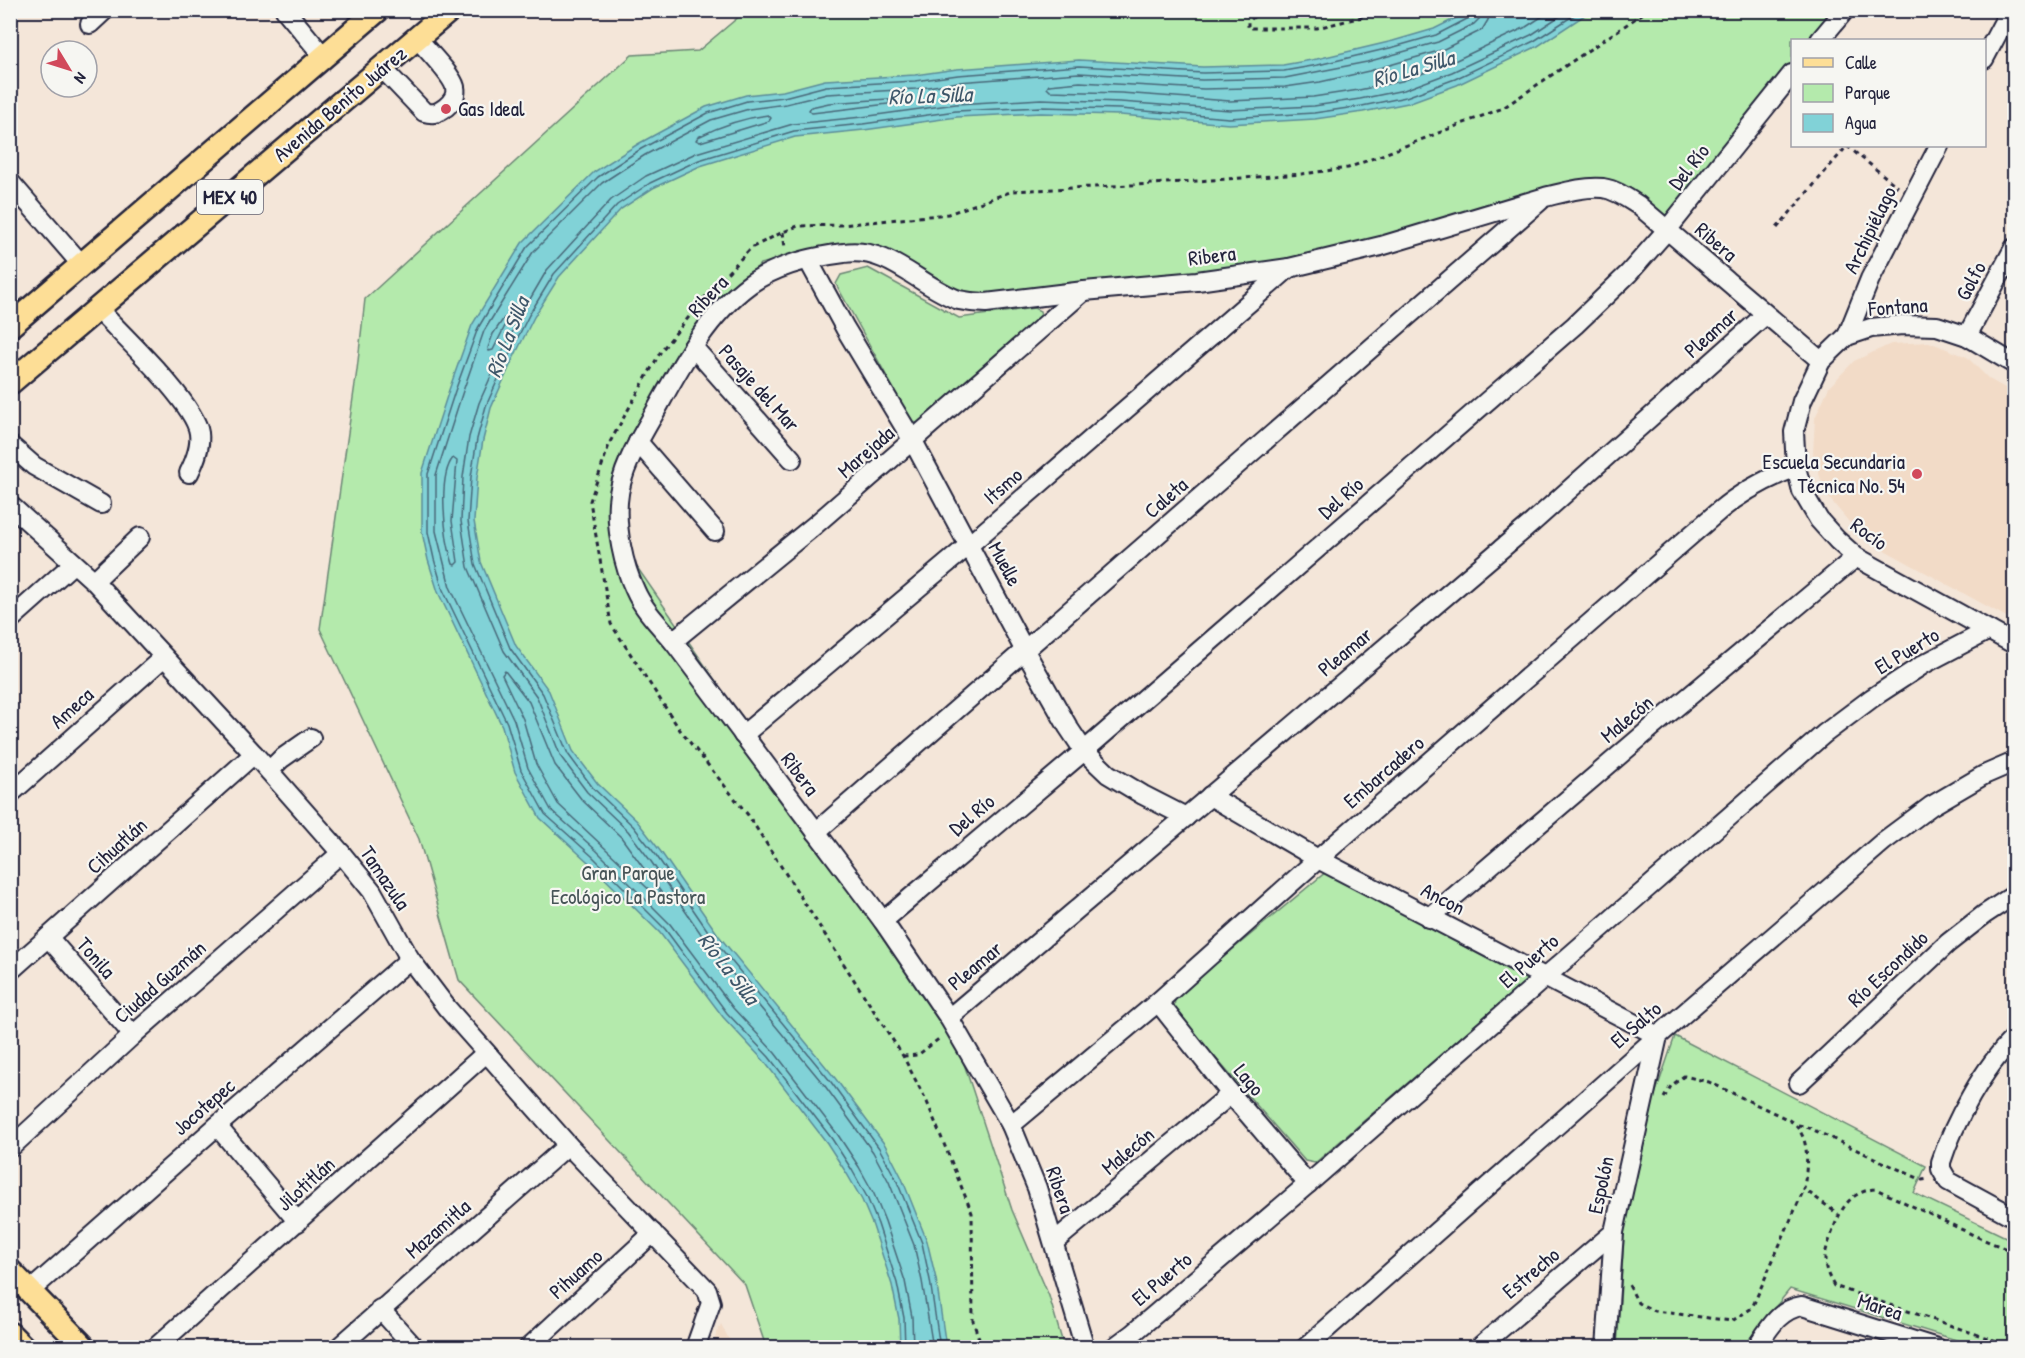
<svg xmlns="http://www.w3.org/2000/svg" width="2025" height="1358" font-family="'Patrick Hand',sans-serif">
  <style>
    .built { fill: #f2dbc7 }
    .green { fill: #b4eaac; stroke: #6b8674; stroke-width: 1.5 }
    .water { fill: #81d2d7; stroke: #5b8c99; stroke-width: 1.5 }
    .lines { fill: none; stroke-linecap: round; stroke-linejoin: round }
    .shore { stroke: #486879; stroke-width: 1.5 }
    .minor-casing { stroke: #22223b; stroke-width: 22 }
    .major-casing { stroke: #22223b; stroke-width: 27 }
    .path { stroke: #22223b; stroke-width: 3; stroke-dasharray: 4.5 4.5; stroke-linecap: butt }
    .minor { stroke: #f6f6f2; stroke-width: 18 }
    .major { stroke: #fdde96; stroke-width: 22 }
    .poi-dot { fill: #d1495b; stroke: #f6f6f2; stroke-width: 2 }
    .labels { text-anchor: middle; stroke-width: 4.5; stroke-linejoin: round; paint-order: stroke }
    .shield { fill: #f6f6f2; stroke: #626272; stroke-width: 1.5 }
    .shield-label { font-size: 20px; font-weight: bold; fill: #22223b }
    .street-label { font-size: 21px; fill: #22223b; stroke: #f6f6f2 }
    .poi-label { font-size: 21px; fill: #22223b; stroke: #f6f6f2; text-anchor: start }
    .park-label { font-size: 21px; fill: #465457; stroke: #f6f6f2 }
    .water-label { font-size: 22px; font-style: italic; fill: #3e576a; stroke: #f6f6f2 }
  </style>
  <rect width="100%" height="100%" fill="#f4e6d9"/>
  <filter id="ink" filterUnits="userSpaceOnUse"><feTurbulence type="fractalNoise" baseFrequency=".0167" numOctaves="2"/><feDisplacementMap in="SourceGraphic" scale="12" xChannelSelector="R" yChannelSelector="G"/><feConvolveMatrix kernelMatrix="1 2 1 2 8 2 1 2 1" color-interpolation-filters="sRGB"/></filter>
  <g filter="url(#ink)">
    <g class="built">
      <path d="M1929,342l38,15 22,22 25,14v228l-137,-75 -28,-24 -24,-29 -12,-39 2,-36 14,-31 25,-26 37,-17z"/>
      <path d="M721,1324l12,23h-22z"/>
    </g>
    <g class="green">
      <path d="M747,10l1098,1 -25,29h-28v34l-125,156 -65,-42 -221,58 -395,57 -108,-47 -92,2 -26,6 -67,83 -71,135 1,65 326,471 63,192 37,86 15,51h-298l-21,-62 -286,-305 -40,-141 -99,-210 37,-259 8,-71 267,-244 66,-4z"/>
      <path d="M868,268l91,50 75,-10 6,3 1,6 -117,107 -12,-2 -76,-138 5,-9z"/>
      <path d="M1326,872l201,108 -212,183 -10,-2 -131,-151 1,-13z"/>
      <path d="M1675,1036l251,130 -12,27 100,48v106h-35l-189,-58 -47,58 -126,1 11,-174z"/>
    </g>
    <path class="water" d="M1472,10l119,1 -53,35 -81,39 -49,18 -45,9 -48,7 -86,5 -109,-9 -79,-2 -84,4 -93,13 -69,7 -95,29 -47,22 -32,21 -62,68 -25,40 -22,44 -21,47 -8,32 -6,38 -3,43 7,41 35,84 33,45 24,60 25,33 39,37 24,31 58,84 116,142 50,67 16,31 26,65 9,38 10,68h-46l-1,-28 -7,-34 -19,-59 -11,-26 -15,-26 -20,-31 -63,-82 -41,-44 -63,-84 -73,-72 -47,-43 -25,-46 -13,-46 -64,-134 -10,-32 -6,-28v-59l27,-83 23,-65 50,-82 72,-71 44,-28 68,-37 40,-12 37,-4 42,-11 90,-5 42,-6 122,-9 124,7 80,-2 34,-6 76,-18 41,-12z"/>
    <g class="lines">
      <g class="shore">
        <path d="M1490,10l-2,10 -6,10 -40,20 -73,21 -49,11 -35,5 -81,2 -124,-7 -31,3 -2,3 3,3 71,2 109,8 83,-4 46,-7 43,-9 46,-17 78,-37 26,-17"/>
        <path d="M888,99l2,3 -2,2 -76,9 -3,-3 2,-3 18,-4z"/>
        <path d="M768,115l3,3 -2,3 -69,21 -4,-2 2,-3c22,-11 45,-19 70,-22z"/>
        <path d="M504,318l3,4 -14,28 -4,1 -1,-3 5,-14z"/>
        <path d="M453,458l4,3 -5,60 6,41 -3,3 -2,-1c-8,-23 -16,-87 0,-106z"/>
        <path d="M505,671l24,31 26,63 27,35 39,37 42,58 -1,4 -4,-1 -100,-94 -22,-40 -13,-45 -21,-44z"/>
        <path d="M905,1348l-1,-30 -7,-35 -19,-59 -11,-27 -15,-27 -20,-31 -63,-82 -42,-44 -62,-84 -73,-73 -47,-42 -24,-44 -14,-47 -64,-133 -9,-31 -6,-27v-58l27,-83 23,-63 49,-81 71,-70 43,-28 67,-36 39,-12 37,-4 42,-11 89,-5 43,-6 121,-9 124,7 81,-2 34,-6 76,-18 42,-12 33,-17 4,-8"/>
        <path d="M913,1348l-1,-31 -7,-36 -20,-60 -11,-27 -15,-27 -21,-32 -63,-82 -42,-45 -63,-84 -73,-73 -46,-41 -23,-42 -14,-48 -64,-133 -14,-56v-56l26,-81 22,-63 49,-79 69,-69 43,-28 66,-35 38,-11 37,-5 41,-10 89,-5 42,-7 121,-9 123,7 83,-2 82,-16 71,-20 36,-18 5,-5 2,-9"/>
        <path d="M933,1348l-11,-67 -8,-36 -25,-63 -16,-30 -48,-66 -117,-142 -58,-84 -22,-29 -41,-39 -26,-35 -24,-60 -33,-46 -36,-84 -7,-46 2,-44 6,-40 10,-34 21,-47 23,-45 24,-41 64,-70 35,-24 50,-23 97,-29 69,-7 94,-13 85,-5 79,3 110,8 84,-4 46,-7 44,-9 48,-18 79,-37 38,-25"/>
        <path d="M940,1348l-10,-68 -8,-37 -26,-64 -17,-31 -48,-66 -117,-142 -58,-85 -23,-29 -40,-38 -25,-34 -25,-60 -33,-46 -35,-84 -7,-43 3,-44 6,-38 9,-33 21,-47 22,-44 25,-41 63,-69 33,-22 49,-23 95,-29 69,-7 93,-13 85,-4 79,2 109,9 85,-5 48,-7 44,-9 49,-18 79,-38 48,-31"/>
      </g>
      <defs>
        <g id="minor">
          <path d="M285,10l39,47"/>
          <path d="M90,24l15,-14"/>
          <path d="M1820,40l25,-30"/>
          <path d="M1984,59l26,-49"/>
          <path d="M382,68l42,44c10,3 14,1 22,-5 6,-5 11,-11 9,-20 -3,-12 -29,-38 -38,-49"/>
          <path d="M10,182l71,82"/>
          <path d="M808,260l37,68 68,113 112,210 43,76 16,24 24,23 35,21 43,22"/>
          <path d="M98,309c23,25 97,94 101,124 2,14 -4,28 -10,40"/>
          <path d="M1847,336l23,-57 69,-133"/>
          <path d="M1967,336l47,-88"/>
          <path d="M693,347l99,112"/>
          <path d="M2014,364l-47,-28 -30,-10 -35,-1 -31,3 -24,8 -26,25 -19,40 -8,31 2,35 6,24 17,29 18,20 19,17 158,87"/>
          <path d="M638,442l77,89"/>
          <path d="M10,445l24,21 67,38"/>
          <path d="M10,505l84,76 160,173 87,99 31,38 38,68 37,49 121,137 139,145 4,13 -16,45"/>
          <path d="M94,581l46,-44"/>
          <path d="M10,620l64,-57"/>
          <path d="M673,641l142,-116 269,-234"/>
          <path d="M743,735l226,-190 320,-277"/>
          <path d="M269,771l12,-12 30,-21"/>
          <path d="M10,794l154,-137"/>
          <path d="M1210,796l108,63 340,177 -44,196 -8,116"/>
          <path d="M816,832l724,-631"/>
          <path d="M1429,918l221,-189 206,-172"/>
          <path d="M883,921l201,-170 491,-426 54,-52 38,-43 125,-156"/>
          <path d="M48,937l85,98"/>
          <path d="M10,971l244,-217"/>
          <path d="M1158,1002l73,92 77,90"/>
          <path d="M949,1018l584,-496 232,-207"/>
          <path d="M2014,1038c-30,29 -60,84 -73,124v7l7,12 66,36"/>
          <path d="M1799,1083l149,-140 37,-29 29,-19"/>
          <path d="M1011,1125l147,-123 160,-143 402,-349c24,-20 48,-32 76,-43"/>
          <path d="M217,1126l81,96"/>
          <path d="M10,1148l123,-113 208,-182"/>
          <path d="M1054,1242l177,-148"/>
          <path d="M30,1291l187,-165 193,-167"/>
          <path d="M380,1309l35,39"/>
          <path d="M155,1348l331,-295"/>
          <path d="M338,1348l230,-203"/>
          <path d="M528,1348l125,-115"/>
          <path d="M1085,1348l-48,-160 -26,-63 -62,-107 -66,-97 -210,-280c-14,-16 -30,-32 -38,-51 -12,-25 -19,-61 -17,-88 2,-31 21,-62 36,-88 26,-47 52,-98 96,-130 27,-19 62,-27 94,-31 45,-7 76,34 115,47 9,2 18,3 27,3l98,-12 113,-10 92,-13 92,-22 164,-49c17,-4 39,-11 58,-9 13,2 24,10 35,17l183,156"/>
          <path d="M1113,1348l19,-14 176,-150 516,-450 48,-36 52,-34 65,-34"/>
          <path d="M1305,1348l353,-312 226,-195 47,-35 53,-31 30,-13"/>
          <path d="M1478,1348l136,-116"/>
          <path d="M1756,1348c12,-18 23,-39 46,-42l135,42"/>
        </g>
        <g id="major">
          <path d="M10,326l368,-316"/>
          <path d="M10,383l440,-373"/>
          <path d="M10,1271l75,77"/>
          <path d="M10,1334l14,14"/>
        </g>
      </defs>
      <use href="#minor" class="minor-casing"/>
      <use href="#major" class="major-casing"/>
      <g class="path">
        <path d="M940,10v1"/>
        <path d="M1261,10l-13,12v6h69l73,-18"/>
        <path d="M1847,146l51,41"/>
        <path d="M1777,228l70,-82"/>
        <path d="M783,232l2,16"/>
        <path d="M903,1056l15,-1 22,-17"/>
        <path d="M1664,1098l7,-12 13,-10 25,6 80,38c23,15 18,45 15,69l34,25"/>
        <path d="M1798,1125l7,1 117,54 6,-1"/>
        <path d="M2014,1252l-32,-13 -106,-50c-28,2 -37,23 -45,47 -3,8 -6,15 -6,23 0,11 4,18 9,27l180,61"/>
        <path d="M1629,1285l9,18 17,8 77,10 20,-13 52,-119"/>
        <path d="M982,1348l-9,-27 -1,-108 -45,-111 -24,-46 -155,-241 -68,-85 -69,-106 -21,-123 20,-59 51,-91 50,-61 40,-42 32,-16 15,-6 43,-1 107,-11 65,-23 139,-7 150,-10 46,-6 155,-60 145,-98"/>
      </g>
      <use href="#minor" class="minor"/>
      <use href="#major" class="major"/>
    </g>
  </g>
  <g class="poi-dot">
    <circle cx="446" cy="109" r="6"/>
    <circle cx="1917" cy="474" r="6"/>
  </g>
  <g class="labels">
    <rect class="shield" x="197" y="180" width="66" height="34" rx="4.5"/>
    <g class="shield-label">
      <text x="230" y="204">MEX 40</text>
    </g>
    <g class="street-label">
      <text transform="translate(340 104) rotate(-40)" y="7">Avenida Benito Juárez</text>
      <text transform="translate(1689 167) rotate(-52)" y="7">Del Río</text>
      <text transform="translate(1870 230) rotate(-64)" y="7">Archipiélago</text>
      <text transform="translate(1716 242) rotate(41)" y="7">Ribera</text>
      <text transform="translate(1212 256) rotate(-7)" y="7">Ribera</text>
      <text transform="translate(1971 281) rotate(-62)" y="7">Golfo</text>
      <text transform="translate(708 296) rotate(-47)" y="7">Ribera</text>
      <text transform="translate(1898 307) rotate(-4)" y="7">Fontana</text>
      <text transform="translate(1711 333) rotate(-42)" y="7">Pleamar</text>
      <text transform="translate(759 388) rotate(48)" y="7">Pasaje del Mar</text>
      <text transform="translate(866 452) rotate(-41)" y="7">Marejada</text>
      <text transform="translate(1003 486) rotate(-41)" y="7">Itsmo</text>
      <text transform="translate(1166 498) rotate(-41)" y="7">Caleta</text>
      <text transform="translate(1341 498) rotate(-41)" y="7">Del Río</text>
      <text transform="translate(1869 534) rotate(36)" y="7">Rocío</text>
      <text transform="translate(1005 564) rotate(62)" y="7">Muelle</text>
      <text transform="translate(1907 651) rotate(-31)" y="7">El Puerto</text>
      <text transform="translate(1345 652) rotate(-40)" y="7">Pleamar</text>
      <text transform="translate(72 708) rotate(-42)" y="7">Ameca</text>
      <text transform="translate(1627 719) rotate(-40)" y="7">Malecón</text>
      <text transform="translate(1384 772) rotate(-41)" y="7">Embarcadero</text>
      <text transform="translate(800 774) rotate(53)" y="7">Ribera</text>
      <text transform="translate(972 815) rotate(-40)" y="7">Del Río</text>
      <text transform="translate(117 846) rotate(-42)" y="7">Cihuatlán</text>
      <text transform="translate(385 878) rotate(56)" y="7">Tamazula</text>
      <text transform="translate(1443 899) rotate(27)" y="7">Ancon</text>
      <text transform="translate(96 958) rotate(49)" y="7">Tonila</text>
      <text transform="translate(1529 961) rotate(-41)" y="7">El Puerto</text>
      <text transform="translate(975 966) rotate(-40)" y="7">Pleamar</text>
      <text transform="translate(1888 969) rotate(-43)" y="7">Río Escondido</text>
      <text transform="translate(160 982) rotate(-41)" y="7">Ciudad Guzmán</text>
      <text transform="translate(1636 1025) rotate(-41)" y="7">El Salto</text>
      <text transform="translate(1249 1080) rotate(50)" y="7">Lago</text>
      <text transform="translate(204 1107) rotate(-41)" y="7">Jocotepec</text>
      <text transform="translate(1128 1151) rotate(-40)" y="7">Malecón</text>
      <text transform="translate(306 1184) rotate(-42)" y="7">Jilotitlán</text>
      <text transform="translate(1601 1185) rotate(-78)" y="7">Espolón</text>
      <text transform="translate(1060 1190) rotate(71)" y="7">Ribera</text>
      <text transform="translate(438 1229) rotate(-41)" y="7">Mazamitla</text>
      <text transform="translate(1531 1273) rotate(-40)" y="7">Estrecho</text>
      <text transform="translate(576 1274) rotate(-42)" y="7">Pihuamo</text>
      <text transform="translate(1162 1279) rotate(-40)" y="7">El Puerto</text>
      <text transform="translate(1880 1307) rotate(18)" y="7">Marea</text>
    </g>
    <g class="poi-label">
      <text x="458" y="116">Gas Ideal</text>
      <text x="1905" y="469" text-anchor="end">Escuela Secundaria<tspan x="1905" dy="24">Técnica No. 54</tspan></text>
    </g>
    <g class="park-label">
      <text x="628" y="880">Gran Parque<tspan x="628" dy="24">Ecológico La Pastora</tspan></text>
    </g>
    <g class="water-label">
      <text transform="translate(1413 68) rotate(-16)" y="8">Río La Silla</text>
      <text transform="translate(930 95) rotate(-2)" y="8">Río La Silla</text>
      <text transform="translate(507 337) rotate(-69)" y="8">Río La Silla</text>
      <text transform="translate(729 968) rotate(52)" y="8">Río La Silla</text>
    </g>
  </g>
  <rect width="2025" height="1358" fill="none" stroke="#f6f6f2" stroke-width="36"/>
  <rect x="18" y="18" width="1989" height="1322" fill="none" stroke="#22223b" stroke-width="2" filter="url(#ink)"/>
  <rect x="1791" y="39" width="195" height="108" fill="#f6f6f2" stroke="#a1a1a9" stroke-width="1.5"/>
  <rect x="1803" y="58" width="30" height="9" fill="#fdde96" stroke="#a1a1a9" stroke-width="1.5"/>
  <text x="1845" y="69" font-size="18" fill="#22223b">Calle</text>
  <rect x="1803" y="84" width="30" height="18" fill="#b4eaac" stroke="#a1a1a9" stroke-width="1.5"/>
  <text x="1845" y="99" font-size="18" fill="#22223b">Parque</text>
  <rect x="1803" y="114" width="30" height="18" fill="#81d2d7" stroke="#a1a1a9" stroke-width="1.5"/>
  <text x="1845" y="129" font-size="18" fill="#22223b">Agua</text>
  <g transform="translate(69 69) rotate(128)"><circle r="28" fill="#f6f6f2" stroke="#a1a1a9" stroke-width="1.5"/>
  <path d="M0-4.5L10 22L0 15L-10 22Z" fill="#d1495b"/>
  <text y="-9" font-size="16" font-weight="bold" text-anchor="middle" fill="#22223b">N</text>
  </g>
</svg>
